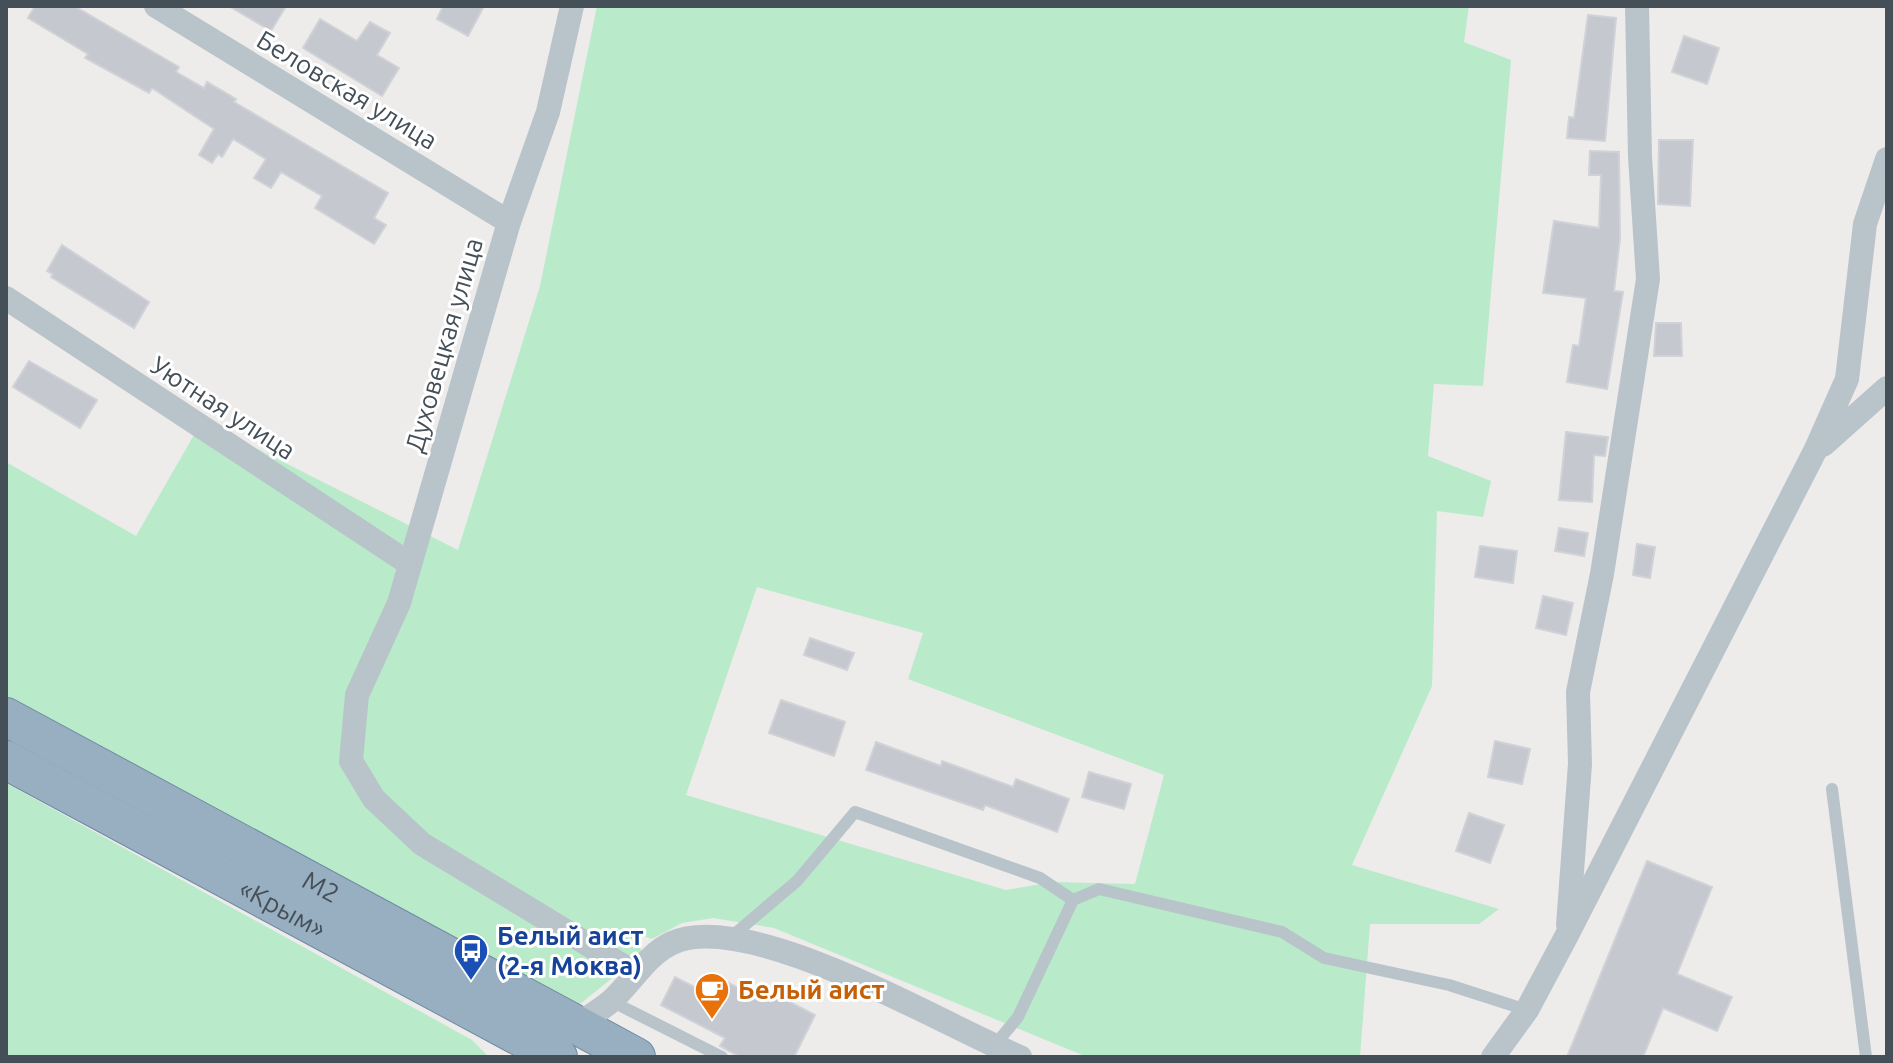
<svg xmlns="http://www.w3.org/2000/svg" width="1893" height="1063" font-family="Ubuntu,sans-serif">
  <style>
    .green { fill: #b9ebca; fill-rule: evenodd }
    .building { fill: #c5c8ce; stroke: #cfd2d7; stroke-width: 2 }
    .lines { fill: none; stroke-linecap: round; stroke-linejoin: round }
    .trunk-casing { stroke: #6f8ca4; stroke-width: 40 }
    .service { stroke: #b9c4ca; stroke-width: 12 }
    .minor { stroke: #b9c4ca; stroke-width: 24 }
    .trunk { stroke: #98aec1; stroke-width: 38 }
    .labels { text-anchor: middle; stroke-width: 6; stroke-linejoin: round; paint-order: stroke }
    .street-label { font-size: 26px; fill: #444f57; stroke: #fff }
    .transit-label { font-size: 26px; font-weight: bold; fill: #164399; stroke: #fff; text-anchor: start }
    .food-label { font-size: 26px; font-weight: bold; fill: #c56008; stroke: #fff; text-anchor: start }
  </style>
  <rect width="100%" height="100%" fill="#eeebeb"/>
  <g class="green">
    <path d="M597,6h872l-5,36 47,18 -28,326 -49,-2 -6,72 63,25 -8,36 -46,-6 -5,175 -80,179 147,44 -20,15h-109l-10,133h-273l-313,-129 -61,-10 -31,5 -30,16 -15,-5 5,20 -62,50 -38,13 -536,-294v-261l130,74 66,-115 256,129 82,-264zM757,587l166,46 -15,46 256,96 -29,109 -82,-2 -47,8 -320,-95z"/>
    <path d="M6,783l466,257 17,17h-483z"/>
  </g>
  <g class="building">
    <path d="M35,6h39l105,61 -3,5 28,16 3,-6 29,17 -2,3 154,91 -14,25 12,7 -12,19 -59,-36 7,-12 -41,-24 -10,16 -17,-10 12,-19 -33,-20 -11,18 -4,-3 -6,9 -13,-8 15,-26 -62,-41 -3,5 -64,-35 3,-4 -60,-36z"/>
    <path d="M229,6h57l-15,25z"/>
    <path d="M443,6h41l-16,30 -31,-17z"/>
    <path d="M1588,15l28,3 -11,123 -38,-3 2,-21 5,1z"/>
    <path d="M320,19l37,22 13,-19 20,11 -13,22 22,13 -17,28 -79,-48z"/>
    <path d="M1684,36l35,12 -12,36 -35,-12z"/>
    <path d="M1659,140h34l-3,66 -32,-2z"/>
    <path d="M1590,151l29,1 1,86 -6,53 9,1 -16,97 -40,-7 6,-37 6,1 7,-48 -43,-5 11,-72 45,7 2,-53h-12z"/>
    <path d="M62,245l87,57 -15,26 -83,-51 2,-3 -6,-3z"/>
    <path d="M1656,323h25l1,33h-28z"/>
    <path d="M29,361l68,39 -17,28 -67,-41z"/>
    <path d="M1566,432l42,5 -3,19 -11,-1 -2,47 -33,-2z"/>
    <path d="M1559,528l29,5 -4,23 -29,-5z"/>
    <path d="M1637,544l18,3 -5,31 -17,-3z"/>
    <path d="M1480,546l37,5 -4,32 -38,-6z"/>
    <path d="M1543,596l30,7 -7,32 -30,-7z"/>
    <path d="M810,638l44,15 -7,17 -43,-15z"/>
    <path d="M781,700l64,22 -11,34 -65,-23z"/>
    <path d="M1495,741l35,8 -8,35 -34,-7z"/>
    <path d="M876,742l65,24 1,-5 71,26 3,-8 53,20 -12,33 -72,-27 -2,5 -117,-40z"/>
    <path d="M1089,772l42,12 -7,25 -42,-12z"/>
    <path d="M1469,813l35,12 -14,38 -34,-12z"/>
    <path d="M1647,861l65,26 -35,87 55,23 -15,34 -54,-23 -20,49h-76z"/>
    <path d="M711,974l41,21 5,-10 58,30 -21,42h-54l-20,-11 5,-8 -64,-33 14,-28 27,14z"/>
  </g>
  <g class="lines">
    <defs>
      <g id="trunk">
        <path id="s1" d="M6,717l630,340"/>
        <path id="s2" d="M6,760l552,297"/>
      </g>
    </defs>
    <use href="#trunk" class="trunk-casing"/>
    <g class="service">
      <path d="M1832,789l34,268"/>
      <path d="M731,937l66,-56 58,-69 185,66 33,22"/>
      <path d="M611,1001l111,56"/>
      <path d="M994,1046l24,-29 55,-117 26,-11 183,43 42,26 125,27 78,25"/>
    </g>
    <g class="minor">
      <path d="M156,6l353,216"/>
      <path d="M572,6l-24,106 -39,110 -110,381 -42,92 -6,66 23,38 48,45 213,129"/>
      <path d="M6,298l404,266"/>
      <path d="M1823,445l64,-57"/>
      <path d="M1568,925l12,-161 -2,-72 24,-118 46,-295 -8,-122 -3,-151"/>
      <path d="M570,1030c13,-10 28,-18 40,-28 21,-18 36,-47 62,-59 76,-35 271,82 348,114"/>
      <path d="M1493,1057l34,-47 40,-75 248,-484 32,-72 18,-155 22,-65"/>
    </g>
    <use href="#trunk" class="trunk"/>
  </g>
  <defs>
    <symbol id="bus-pin" viewBox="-11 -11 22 30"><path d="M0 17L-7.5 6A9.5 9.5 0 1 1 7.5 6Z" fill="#1a4fb4" stroke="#fff"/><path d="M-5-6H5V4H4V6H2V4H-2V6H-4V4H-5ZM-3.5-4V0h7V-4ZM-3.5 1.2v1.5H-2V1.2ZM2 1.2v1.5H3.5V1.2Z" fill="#fff"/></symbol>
    <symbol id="cafe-pin" viewBox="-11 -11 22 30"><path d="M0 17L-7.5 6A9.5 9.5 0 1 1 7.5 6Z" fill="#e8710a" stroke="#fff"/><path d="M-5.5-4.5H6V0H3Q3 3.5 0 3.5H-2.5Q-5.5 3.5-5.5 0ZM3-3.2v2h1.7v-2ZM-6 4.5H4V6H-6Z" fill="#fff"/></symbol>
  </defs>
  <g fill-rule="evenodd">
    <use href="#bus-pin" x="451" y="931" width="40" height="54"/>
    <use href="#cafe-pin" x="692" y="970" width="40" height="54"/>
  </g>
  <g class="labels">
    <g class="street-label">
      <text transform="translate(347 90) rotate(31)" y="9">Беловская улица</text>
      <text transform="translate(444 345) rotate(-74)" y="9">Духовецкая улица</text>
      <text transform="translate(223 408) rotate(33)" y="9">Уютная улица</text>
      <text dy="9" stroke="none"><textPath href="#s1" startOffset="358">М2</textPath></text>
      <text dy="9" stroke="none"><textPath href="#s2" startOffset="314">«Крым»</textPath></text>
    </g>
    <g class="transit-label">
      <text x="497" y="945">Белый аист<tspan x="497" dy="30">(2-я Моква)</tspan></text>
    </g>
    <g class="food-label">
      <text x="738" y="999">Белый аист</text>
    </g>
  </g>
  <rect width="1893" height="1063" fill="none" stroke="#444f57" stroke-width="16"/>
</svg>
